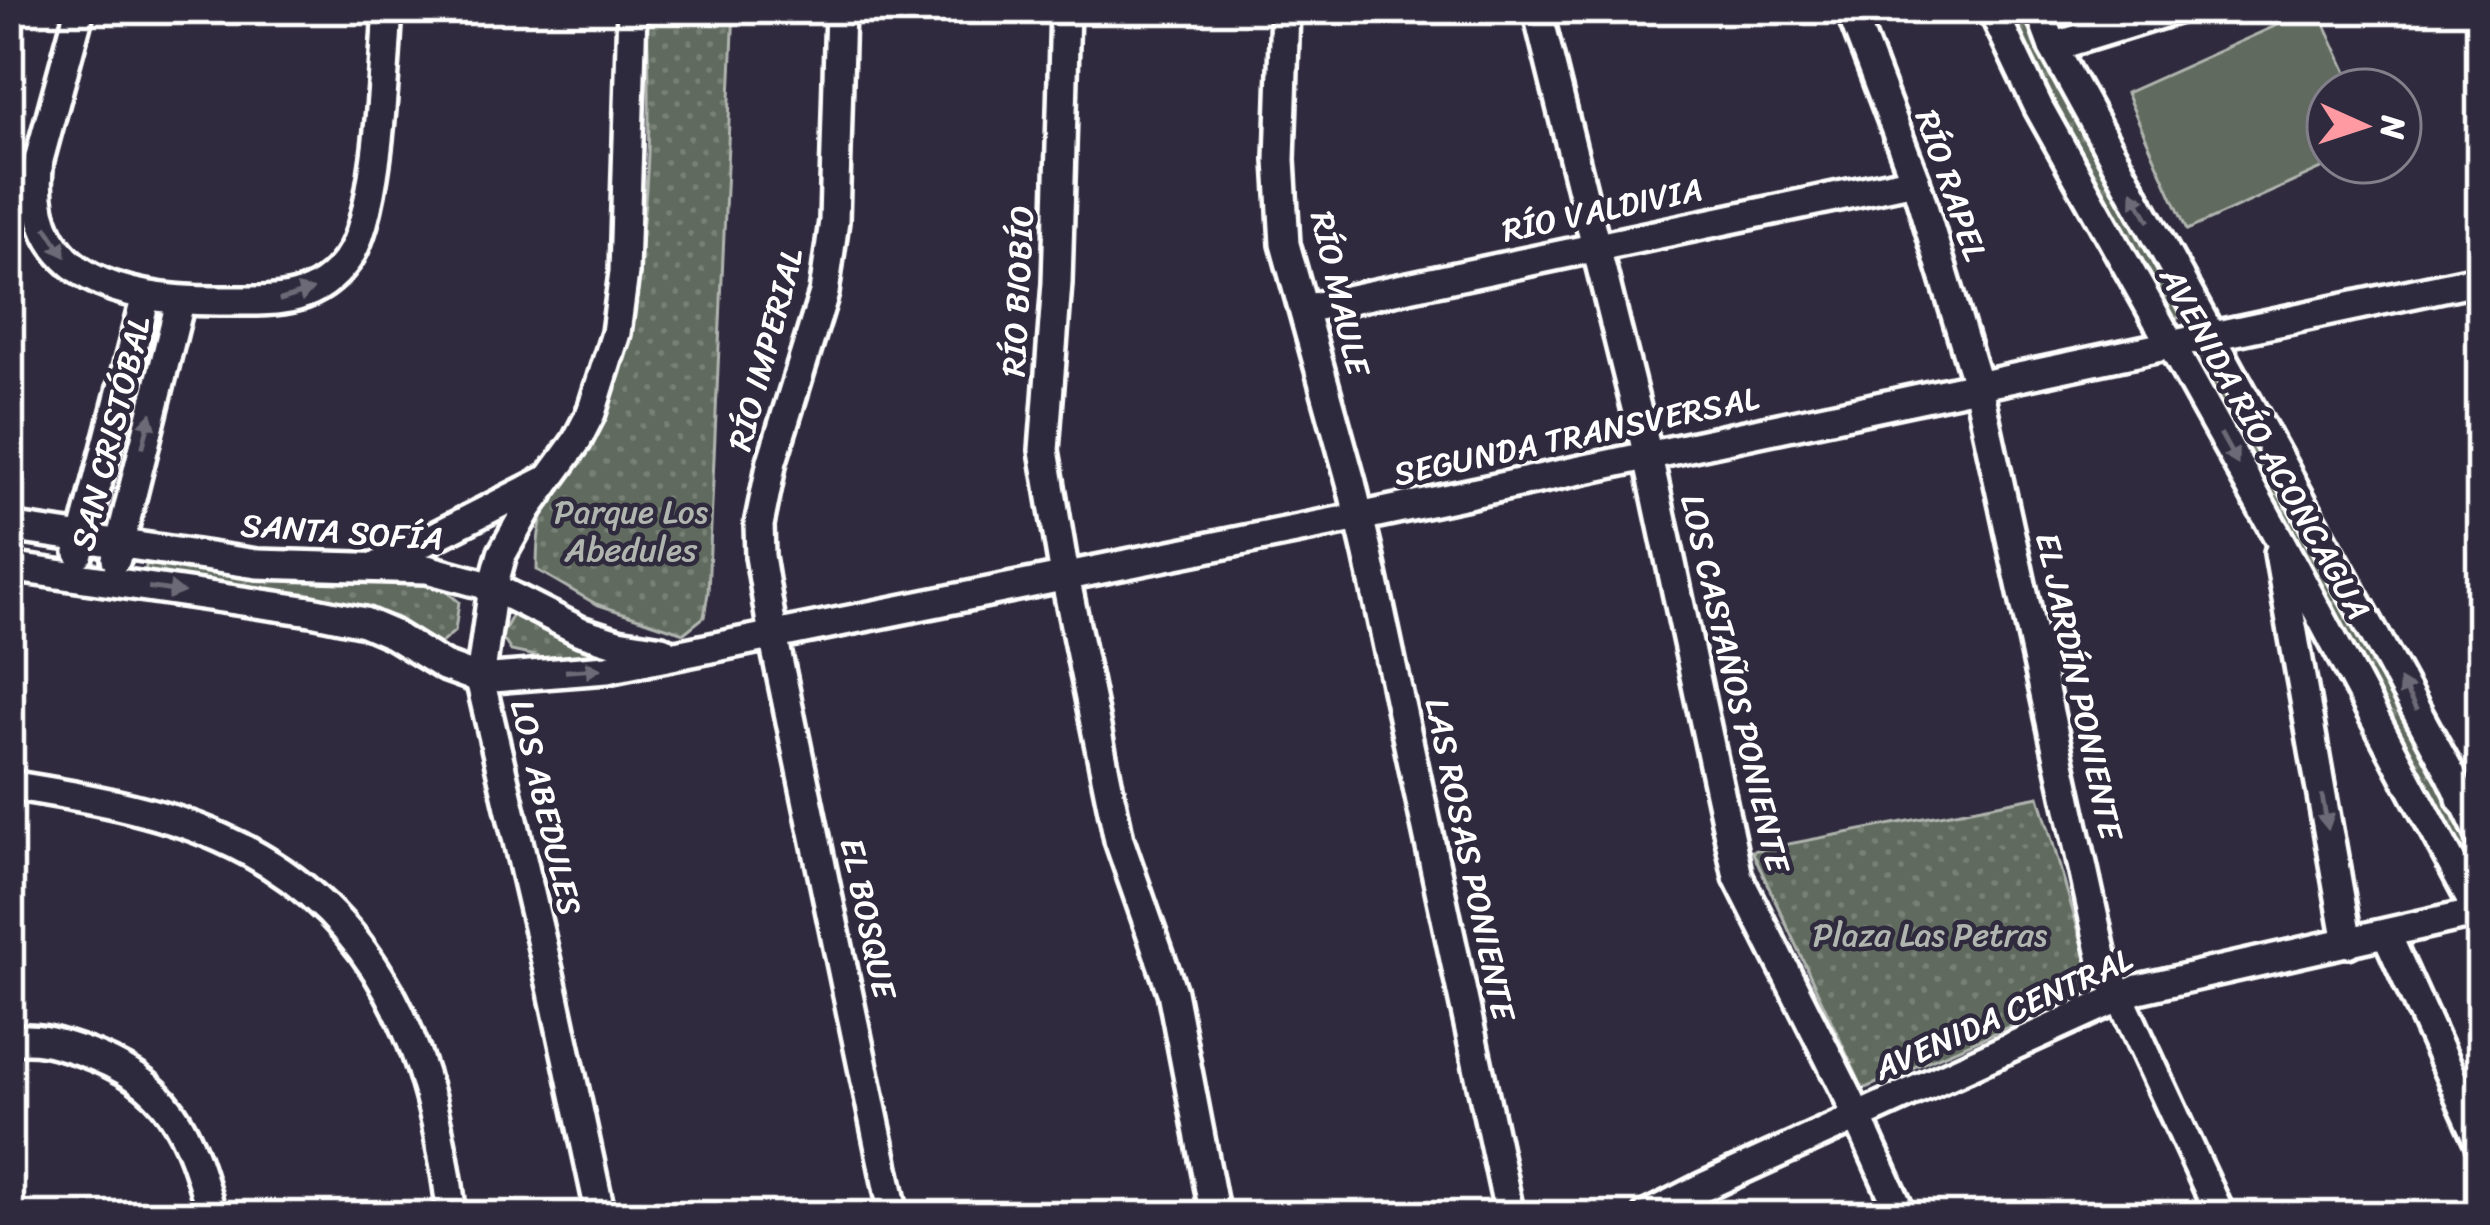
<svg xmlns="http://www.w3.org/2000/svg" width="2490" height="1225" font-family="Sriracha,sans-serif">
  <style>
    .grass { fill: url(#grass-dots); stroke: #b0b5af; stroke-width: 3 }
    .garden { fill: #616b5f; stroke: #b0b5af; stroke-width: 3 }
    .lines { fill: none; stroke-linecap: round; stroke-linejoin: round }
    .minor-casing { stroke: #fff; stroke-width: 36 }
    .major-casing { stroke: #fff; stroke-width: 42 }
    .minor { stroke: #2f2a3d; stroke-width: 27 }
    .major { stroke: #2f2a3d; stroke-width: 33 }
    .oneway { fill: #6d6a77 }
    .labels { text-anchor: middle; stroke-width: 9; stroke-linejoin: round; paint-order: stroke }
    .street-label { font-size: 33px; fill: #fff; stroke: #2f2a3d }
    .park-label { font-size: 33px; fill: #b0b5af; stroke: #2f2a3d }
  </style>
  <defs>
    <pattern id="grass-dots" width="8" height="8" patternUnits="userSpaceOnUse" patternTransform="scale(3)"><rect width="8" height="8" fill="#616b5f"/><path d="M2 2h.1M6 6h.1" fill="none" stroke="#798177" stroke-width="1.8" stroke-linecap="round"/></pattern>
  </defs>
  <rect width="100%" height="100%" fill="#2f2a3d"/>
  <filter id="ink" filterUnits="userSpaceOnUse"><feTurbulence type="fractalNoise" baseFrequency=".00833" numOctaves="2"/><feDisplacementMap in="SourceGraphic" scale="24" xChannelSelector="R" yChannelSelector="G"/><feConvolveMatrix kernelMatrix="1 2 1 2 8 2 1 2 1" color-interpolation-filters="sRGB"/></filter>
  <g filter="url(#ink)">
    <g class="grass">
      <path d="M646,9h88l-26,584 -4,24 -20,16 -88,-29 -59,-34c0,-24 1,-48 12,-71 14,-26 41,-46 53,-74 8,-16 10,-36 14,-53 31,-117 38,-243 30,-363z"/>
      <path d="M2010,9h13l24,50 145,258 -21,1 -114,-212z"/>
      <path d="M2206,378h13l241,431 15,47 -2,6 -16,-9 -216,-399z"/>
      <path d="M147,560l124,19 59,3 63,-5 49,11 17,14 -4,29 -15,13 -44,-27 -57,-16 -194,-28z"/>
      <path d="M515,611l79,42 4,6 -40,2 -47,-10 -10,-15z"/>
      <path d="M2039,796l52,177 -3,20 -225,96 -111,-238z"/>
    </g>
    <path class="garden" d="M2313,9h5l37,81h-27v72h9l-150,68 -61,-137z"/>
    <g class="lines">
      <defs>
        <g id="minor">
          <path d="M80,9l-41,151c-17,121 90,142 185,141 49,0 91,4 123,-41 32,-43 37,-194 41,-251"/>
          <path d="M840,9l-6,212 -10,72 -52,168 -13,64 1,31 13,79 121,581"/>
          <path d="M1065,9l-8,274 -13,167 21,126 54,264 53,152 43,224"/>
          <path d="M1285,9l-5,151 5,84 66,238 17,72 142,662"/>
          <path d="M1537,9l111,447 90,421 110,219 54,120"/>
          <path d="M1850,9l65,171 63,207 125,573 118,256"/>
          <path d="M1992,9l47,99 236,423 206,387"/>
          <path d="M2039,9l14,38 398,727 30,62"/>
          <path d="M2053,47l123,-38"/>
          <path d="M1304,309l611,-129"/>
          <path d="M9,527l248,37 170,5 66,18 87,44 38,12 44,7"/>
          <path d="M79,553l67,-257"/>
          <path d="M2279,553l69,390"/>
          <path d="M116,559l64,-257"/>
          <path d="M381,564l163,-83"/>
          <path d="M9,567l302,44 53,11 28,12 52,32 36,13 127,-10 752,-152 1122,-238"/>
          <path d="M9,785c70,11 147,24 212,53 160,71 212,216 231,378"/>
          <path d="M2387,935l94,209"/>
          <path d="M9,1041c26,-6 48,2 72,10 90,31 108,79 131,165"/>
          <path d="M601,1216l-49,-229 -72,-308 13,-92 9,-33 26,-46 48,-66 15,-29 25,-80 8,-60 8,-264"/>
          <path d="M1646,1216l55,-28 437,-199 340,-77"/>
        </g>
        <path id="major" d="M2464,798l17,13"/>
      </defs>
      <use href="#minor" class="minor-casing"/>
      <use href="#major" class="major-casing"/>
      <use href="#minor" class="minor"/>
      <use href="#major" class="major"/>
    </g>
    <defs><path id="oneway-solid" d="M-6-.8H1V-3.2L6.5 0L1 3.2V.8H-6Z" transform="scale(3)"/></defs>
    <g class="oneway">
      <use href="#oneway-solid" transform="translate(2141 206) rotate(-119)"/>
      <use href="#oneway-solid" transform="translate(56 242) rotate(57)"/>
      <use href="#oneway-solid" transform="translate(296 295) rotate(-18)"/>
      <use href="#oneway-solid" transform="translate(147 430) rotate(-76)"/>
      <use href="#oneway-solid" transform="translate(2229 449) rotate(61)"/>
      <use href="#oneway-solid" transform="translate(166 590) rotate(8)"/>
      <use href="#oneway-solid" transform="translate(583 670) rotate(-4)"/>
      <use href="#oneway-solid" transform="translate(2408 695) rotate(-119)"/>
      <use href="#oneway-solid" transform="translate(2325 812) rotate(80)"/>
    </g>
  </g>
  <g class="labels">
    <g class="street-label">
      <text transform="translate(1952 185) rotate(71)" y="12">RÍO RAPEL</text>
      <text transform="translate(1602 209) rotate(-12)" y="12">RÍO VALDIVIA</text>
      <text transform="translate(1017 291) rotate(-87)" y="12">RÍO BIOBÍO</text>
      <text transform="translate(1341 293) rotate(77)" y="12">RÍO MAULE</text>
      <text transform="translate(765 349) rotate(-75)" y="12">RÍO IMPERIAL</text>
      <text transform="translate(110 433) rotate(-76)" y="12">SAN CRISTÓBAL</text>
      <text transform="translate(1576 435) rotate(-12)" y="12">SEGUNDA TRANSVERSAL</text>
      <text transform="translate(2266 443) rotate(61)" y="12">AVENIDA RÍO ACONCAGUA</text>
      <text transform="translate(342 531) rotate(4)" y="12">SANTA SOFÍA</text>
      <text transform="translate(1736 683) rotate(77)" y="12">LOS CASTAÑOS PONIENTE</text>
      <text transform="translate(2080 686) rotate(78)" y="12">EL JARDÍN PONIENTE</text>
      <text transform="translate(547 807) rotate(77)" y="12">LOS ABEDULES</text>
      <text transform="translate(1471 859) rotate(78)" y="12">LAS ROSAS PONIENTE</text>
      <text transform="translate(869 918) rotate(78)" y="12">EL BOSQUE</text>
      <text transform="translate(2003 1013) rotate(-24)" y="12">AVENIDA CENTRAL</text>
    </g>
    <g class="park-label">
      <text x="631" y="523">Parque Los<tspan x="631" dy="38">Abedules</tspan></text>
      <text x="1930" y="946">Plaza Las Petras</text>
    </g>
  </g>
  <rect width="2490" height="1225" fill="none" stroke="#2f2a3d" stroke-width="48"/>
  <rect x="24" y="24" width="2442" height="1177" fill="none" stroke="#fff" stroke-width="4.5" filter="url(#ink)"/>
  <g transform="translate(2364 126) rotate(93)"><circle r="57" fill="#2f2a3d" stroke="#827f8b" stroke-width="3"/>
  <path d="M0-9L21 45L0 30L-21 45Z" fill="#ff9aa2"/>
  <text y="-18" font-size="33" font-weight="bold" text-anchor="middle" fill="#ffffff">N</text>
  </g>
</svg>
